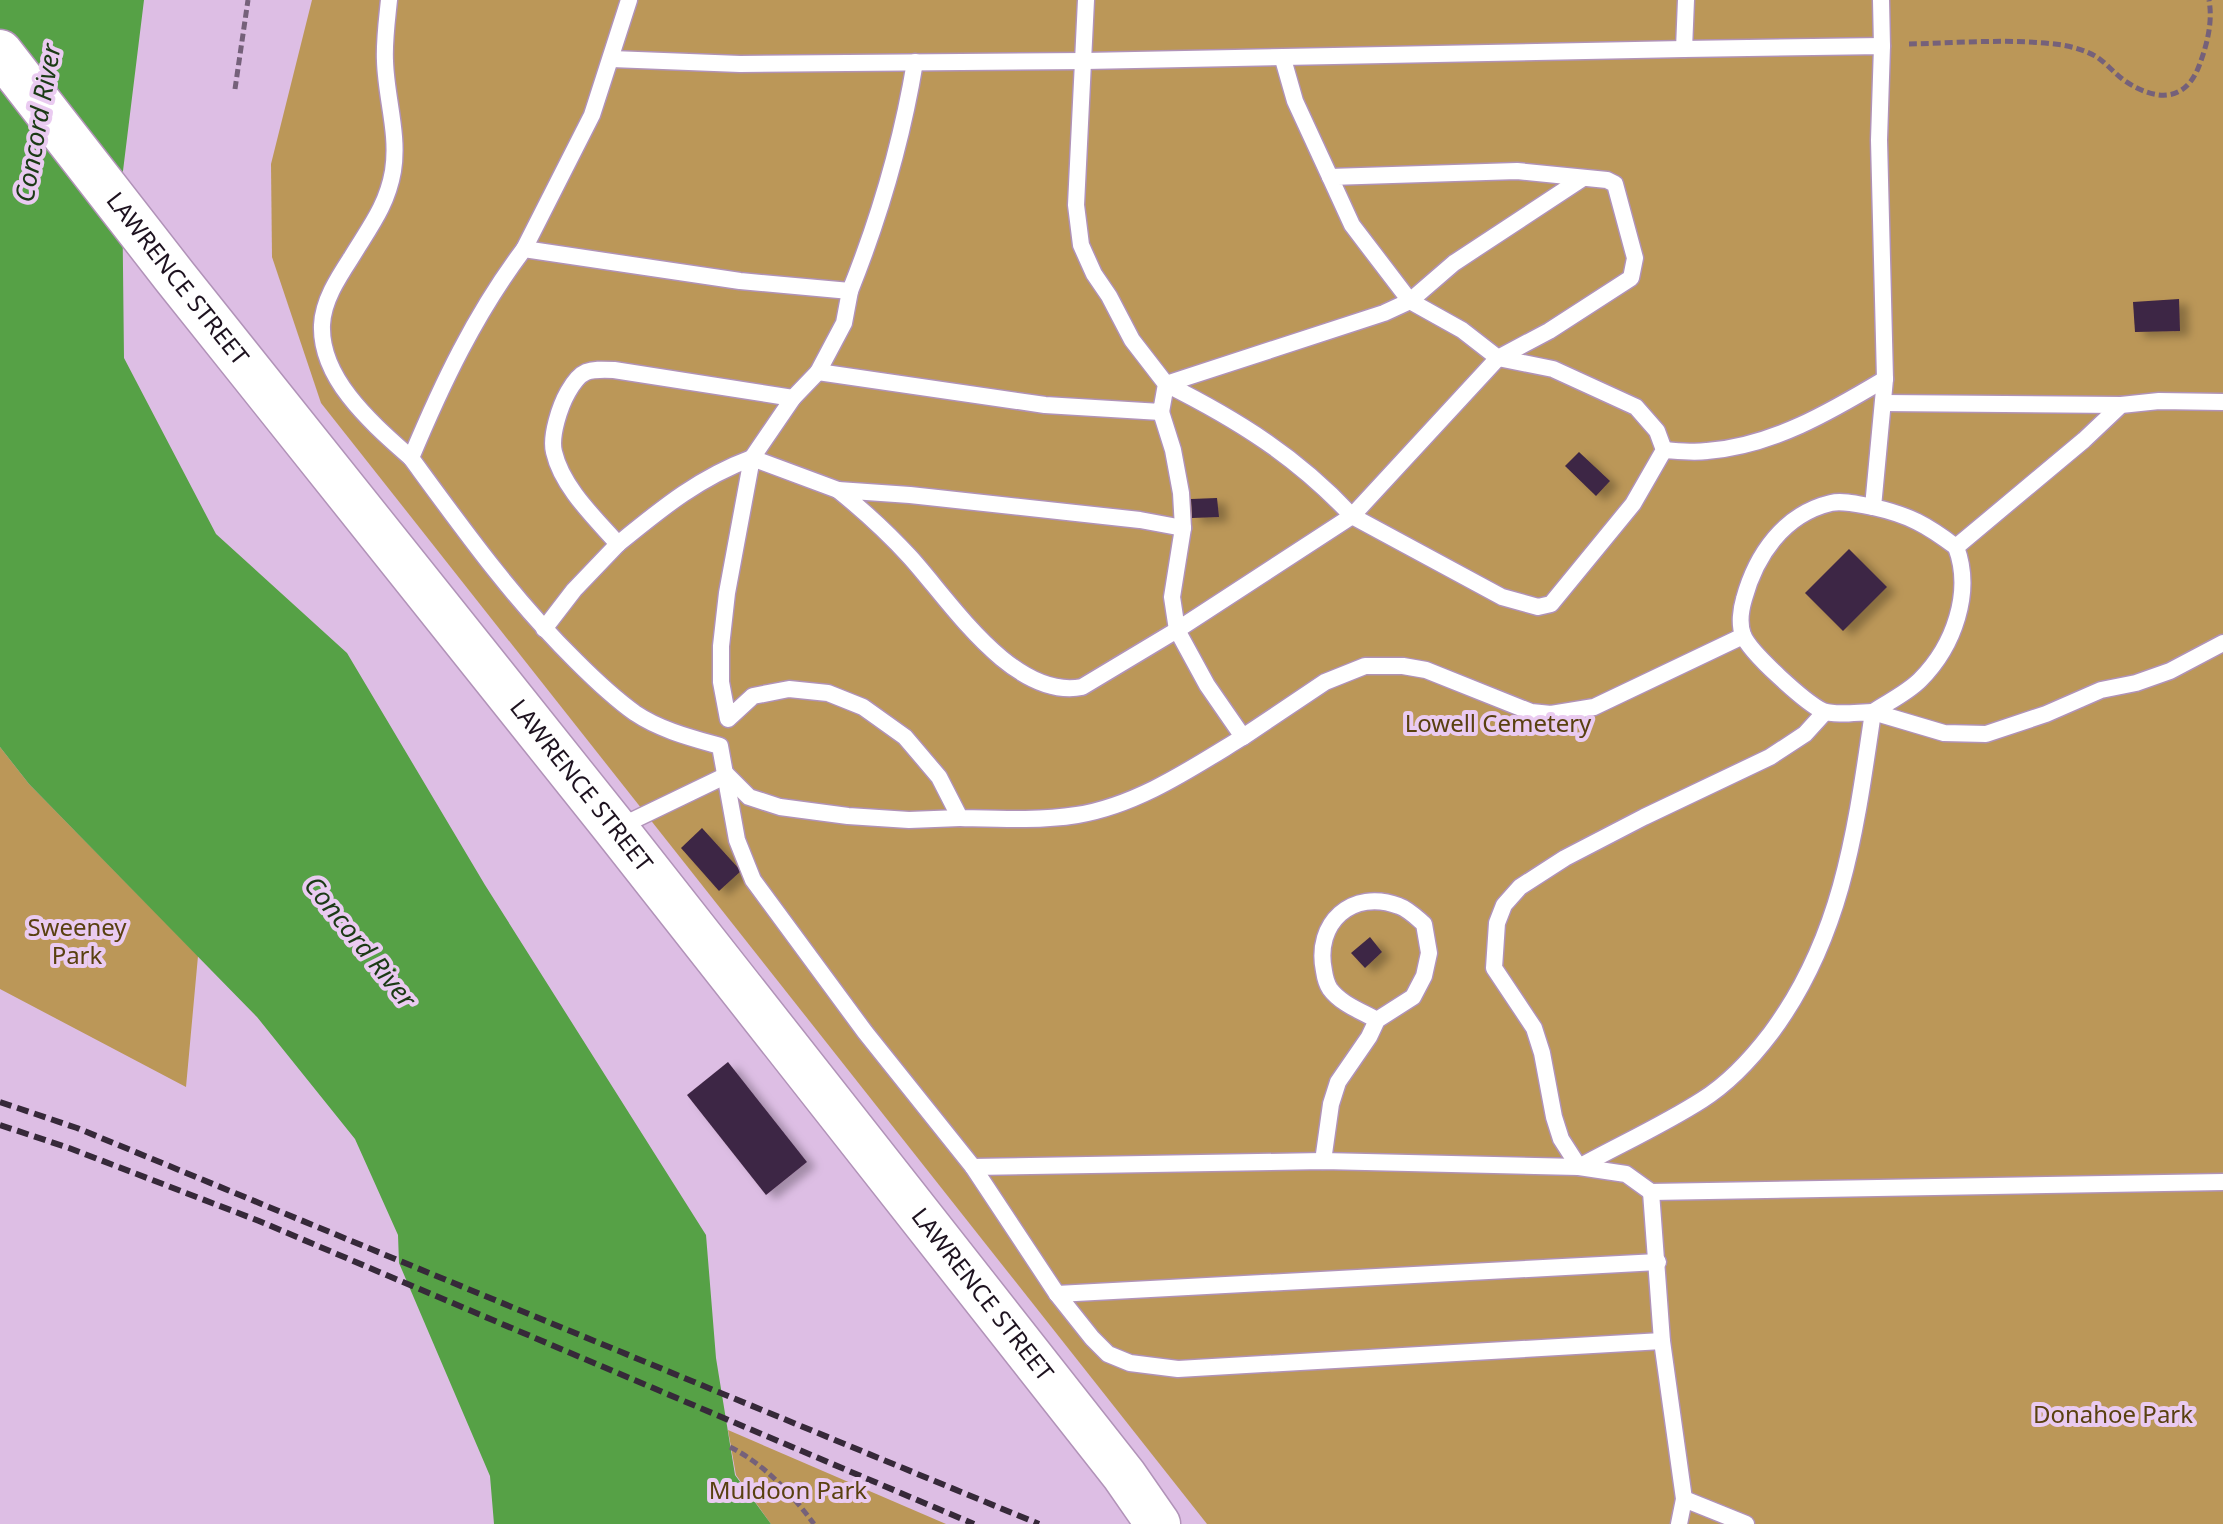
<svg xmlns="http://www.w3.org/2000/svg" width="2223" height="1524" font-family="'Noto Sans',sans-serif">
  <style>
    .green { fill: #bb9758 }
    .water { fill: #56a146 }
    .building { fill: #3e2544; filter: url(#shadow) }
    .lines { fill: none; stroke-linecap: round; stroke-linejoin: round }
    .service-casing { stroke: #b193b8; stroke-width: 19 }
    .secondary-casing { stroke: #b193b8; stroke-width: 47 }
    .path { stroke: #75617a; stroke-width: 5; stroke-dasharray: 8 4; stroke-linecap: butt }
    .service { stroke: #fff; stroke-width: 16 }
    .secondary { stroke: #fff; stroke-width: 44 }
    .rail { stroke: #362939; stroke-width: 6; stroke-dasharray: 12 6; stroke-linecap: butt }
    .labels { text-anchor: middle; stroke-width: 8; stroke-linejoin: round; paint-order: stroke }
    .street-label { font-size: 24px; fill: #1d121f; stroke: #eacbf1 }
    .park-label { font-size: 24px; fill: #594010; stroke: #eacbf1 }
    .water-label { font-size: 26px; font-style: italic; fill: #1b3a15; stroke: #eacbf1 }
  </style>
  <defs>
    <filter id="shadow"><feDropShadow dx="9" dy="5" stdDeviation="4" flood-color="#0004"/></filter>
  </defs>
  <rect width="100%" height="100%" fill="#ddbee4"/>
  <g class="green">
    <path d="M312,0h1911v1524h-1016l-886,-1121 -49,-146 -1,-93z"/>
    <path d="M0,747l29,37 169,172 -12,131 -186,-98z"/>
    <path d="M728,1430l218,94h-175l-35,-49z"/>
  </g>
  <path class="water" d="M0,0h144l-22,179 2,179 92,176 131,119 138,232 221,350 10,123 19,117 36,49h-277l-4,-48 -91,-213 -1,-28 -43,-96 -98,-122 -228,-233 -29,-37z"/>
  <g class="building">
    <path d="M2179,299l1,32 -45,1 -2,-30z"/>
    <path d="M1579,452l31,29 -14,15 -31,-30z"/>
    <path d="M1217,498l2,19 -27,1 -1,-19z"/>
    <path d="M1849,549l38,38 -44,44 -38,-38z"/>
    <path d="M702,828l39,43 -22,20 -38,-43z"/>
    <path d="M1370,937l12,15 -17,16 -14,-15z"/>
    <path d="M728,1062l79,100 -41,33 -79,-100z"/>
  </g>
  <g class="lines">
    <defs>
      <g id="service">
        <path d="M389,0c-2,20 -5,41 -4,61 1,37 14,73 8,110 -6,35 -24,57 -42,87 -13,20 -28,43 -29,67 -2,55 52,100 89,133 31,-74 64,-144 113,-209l216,32 110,10 -6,32 -26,49 227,33 116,7 5,-28 -34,-44 -23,-44 -15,-22 -13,-29 -5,-40 10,-205"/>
        <path d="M1686,0l-2,49 198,-3 -3,94 6,239 -12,128c36,8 54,18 83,40l128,-107 37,-35 38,-4 64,1"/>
        <path d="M1881,0l1,46"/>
        <path d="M612,59l128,5 345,-3 599,-12"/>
        <path d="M1283,59l12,42 35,76"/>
        <path d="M524,249l68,-134 37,-115"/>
        <path d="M850,291c30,-75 52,-150 65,-229"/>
        <path d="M1498,358l51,-27 82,-53 4,-20 -20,-74 -8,-4 -90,-9 -187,6 22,48 58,76 52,29 36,28 -146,158c-55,-59 -114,-96 -186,-132l218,-71 26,-12 44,-38 129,-85"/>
        <path d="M818,372l-25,26 -41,60 -25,135 -6,53v36l7,37 25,-23 36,-7 39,4 35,14 42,30 34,40 21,41c39,1 79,3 117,-3 61,-10 115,-47 166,-78l-36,-52 -30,-55 -95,57c-69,13 -132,-86 -172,-130 -23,-25 -46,-46 -72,-67l72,5 230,25 43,8"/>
        <path d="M793,398l-179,-28c-26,-1 -33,-1 -46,22 -8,14 -18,44 -14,60 8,35 41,66 64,92 43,-35 80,-66 134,-86l86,32"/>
        <path d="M1883,403l238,2"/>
        <path d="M1161,412l12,38 8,43 2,35 -11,69 5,33 175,-114 150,81 36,10 13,-3 82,-100 31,-54 -7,-19 -21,-24 -83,-38 -55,-11"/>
        <path d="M1664,450c14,1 29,3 43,1 65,-5 123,-39 178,-72"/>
        <path d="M411,458c52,71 102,141 165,203 18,18 38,37 59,52 25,17 57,25 85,33l17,94 16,40 112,152 108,135 350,-6 256,6 47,7 25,18 572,-10"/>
        <path d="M1956,547c17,45 -2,99 -36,133 -13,13 -32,22 -47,32l71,21 42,1 60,-20 55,-24 35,-7 34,-12 53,-28"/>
        <path d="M544,629l30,-39 44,-46"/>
        <path d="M1243,737l82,-55 40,-16h38l23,4 105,42 20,2 43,-7 149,-71"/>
        <path d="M617,828l110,-53 22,22 31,10 68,9 61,4 51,-2"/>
        <path d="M1323,1161l8,-57 7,-22 31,-45 8,-17 36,-23 11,-21 5,-23 -5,-29c-7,-6 -16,-15 -25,-18 -47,-18 -85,17 -75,65 1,7 2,12 6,18 11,15 31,22 47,31"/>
        <path d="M973,1167l84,127 35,44 16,16 22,9 48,6 484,-28"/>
        <path d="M1579,1167c40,-22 84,-42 123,-67 27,-17 50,-42 69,-67 72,-97 85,-205 102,-321 -14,0 -37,4 -50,-1 -17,-8 -73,-58 -80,-76 -4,-11 -2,-26 1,-36 12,-44 40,-85 87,-96 12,-3 30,2 42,4"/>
        <path d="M1579,1167l-18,-28 -7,-22 -12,-64 -8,-25 -40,-60 3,-45 7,-18 16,-18 45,-29 79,-41 126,-60 35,-23 20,-22"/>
        <path d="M1651,1192l11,149 22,158 -5,25"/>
        <path d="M1057,1294l601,-32"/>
        <path d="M1684,1499l62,25"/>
      </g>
      <g id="secondary">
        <path id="s1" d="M0,52l175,225 440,551 509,647 34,49"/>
      </g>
    </defs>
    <use href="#service" class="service-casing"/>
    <use href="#secondary" class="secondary-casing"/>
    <g class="path">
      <path d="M1909,44c50,-1 103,-6 153,1 12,2 25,6 35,12 10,7 18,17 28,24 30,20 60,22 74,-15 8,-21 14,-44 10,-66"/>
      <path d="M235,89l13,-89"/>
      <path d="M730,1447c34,17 61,46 84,77"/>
    </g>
    <use href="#service" class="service"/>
    <use href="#secondary" class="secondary"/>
    <g class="rail">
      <path d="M0,1102l77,26 962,396"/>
      <path d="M0,1125l69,23 190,73 715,303"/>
    </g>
  </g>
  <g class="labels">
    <g class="street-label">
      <text dy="8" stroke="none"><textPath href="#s1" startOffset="288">LAWRENCE STREET</textPath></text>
      <text dy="8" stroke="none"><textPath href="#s1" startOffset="936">LAWRENCE STREET</textPath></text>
      <text dy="8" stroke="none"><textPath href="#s1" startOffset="1584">LAWRENCE STREET</textPath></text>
    </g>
    <g class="park-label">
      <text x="1498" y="732">Lowell Cemetery</text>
      <text x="77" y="936">Sweeney<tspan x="77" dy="28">Park</tspan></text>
      <text x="2113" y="1423">Donahoe Park</text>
      <text x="788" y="1499">Muldoon Park</text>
    </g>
    <g class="water-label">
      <text transform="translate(38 123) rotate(-80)" y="9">Concord River</text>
      <text transform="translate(360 942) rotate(51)" y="9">Concord River</text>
    </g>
  </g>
</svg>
